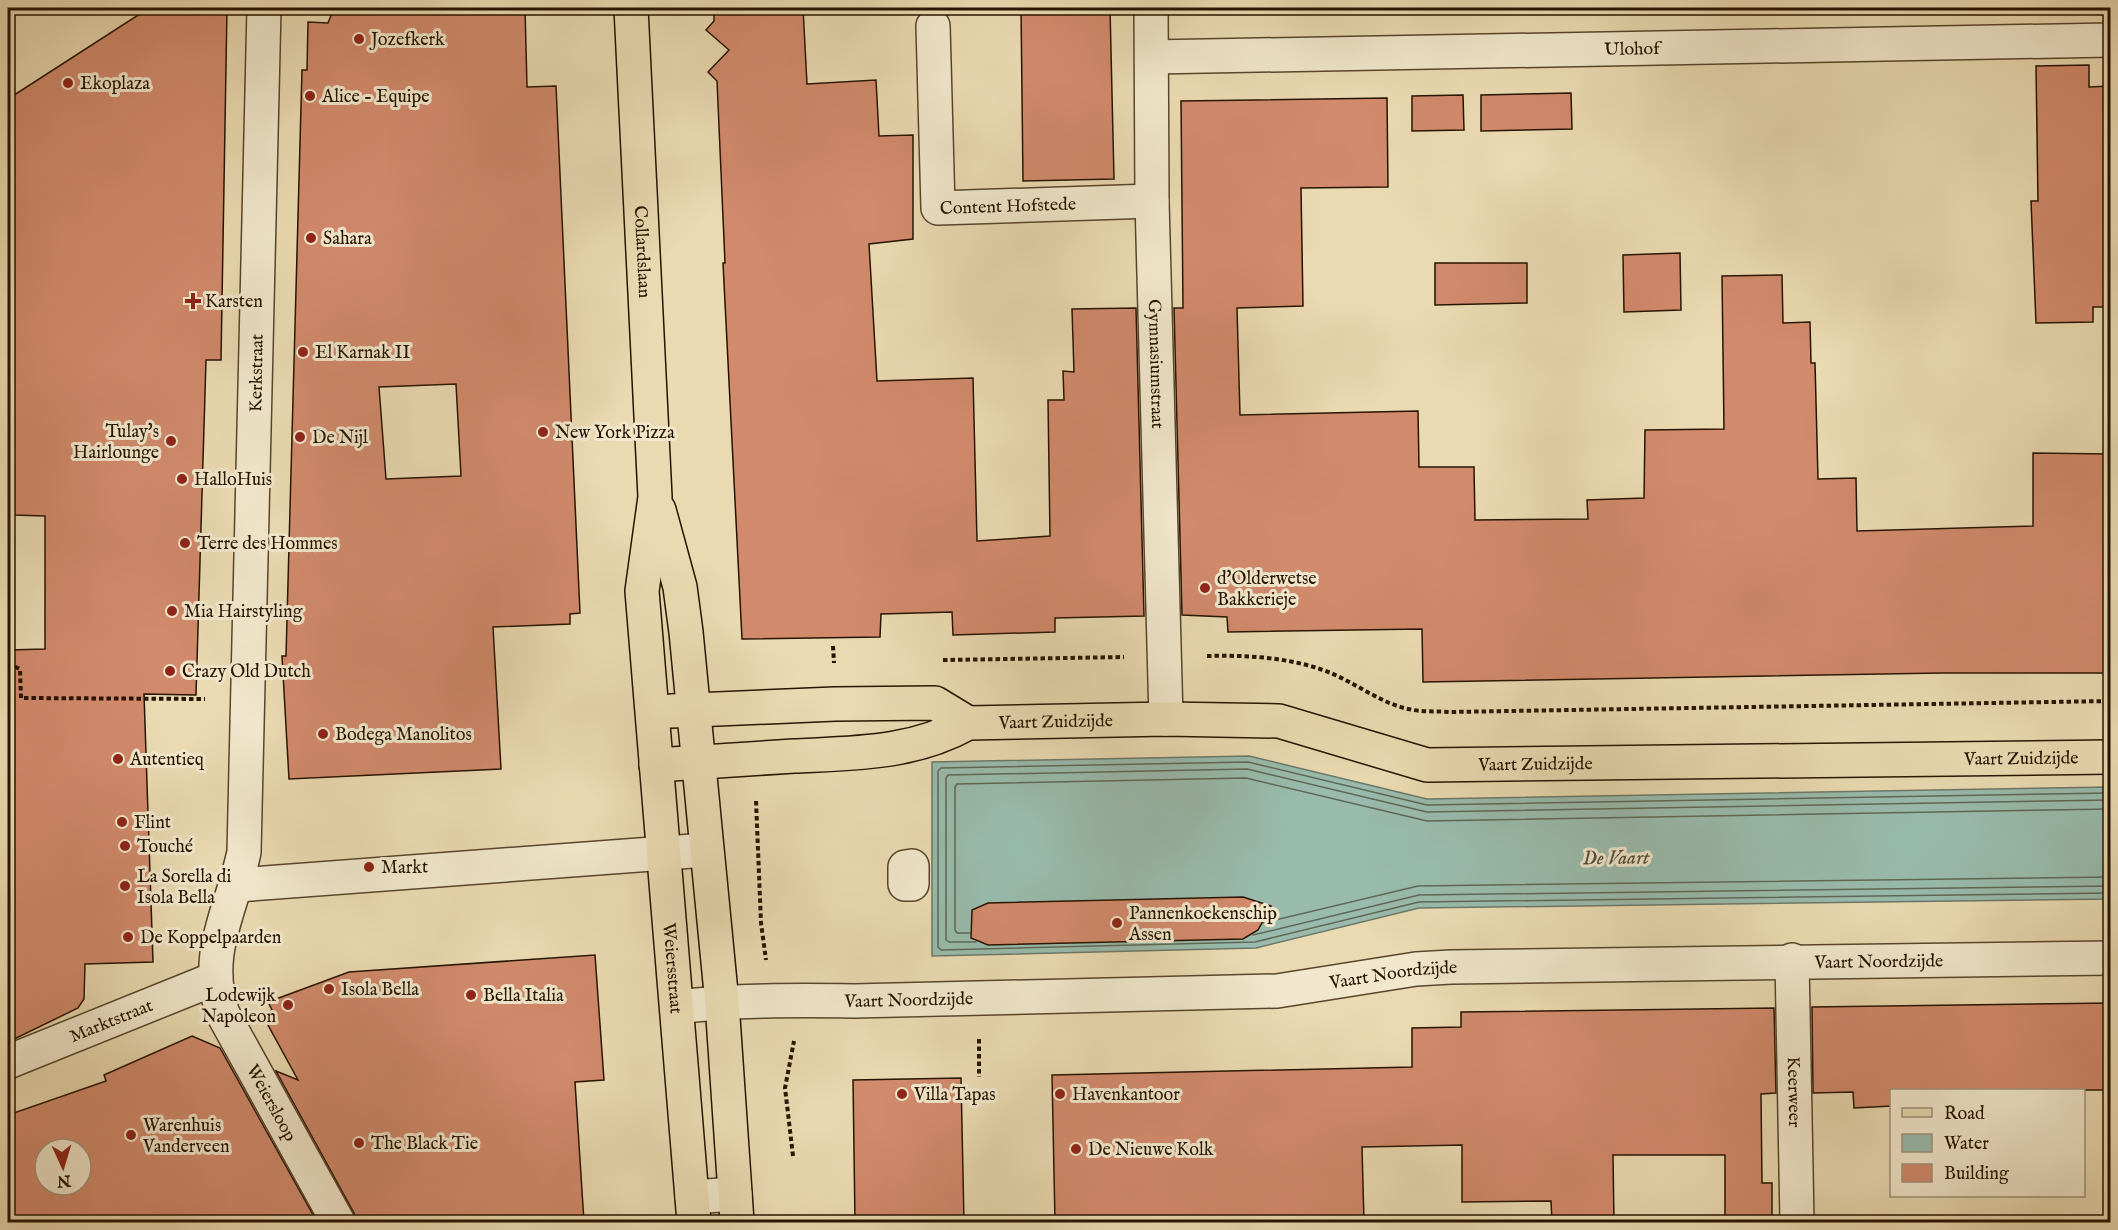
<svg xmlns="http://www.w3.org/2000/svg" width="2118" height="1230" font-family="'IM FELL English',serif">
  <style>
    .water { fill: #98bbad; stroke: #6b7868; stroke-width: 1.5 }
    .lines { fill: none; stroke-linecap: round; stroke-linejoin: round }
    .shore { stroke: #606756; stroke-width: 1.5 }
    .building { fill: #d18a6c; stroke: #271300; stroke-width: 1.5; fill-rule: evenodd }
    .minor-casing { stroke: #58452c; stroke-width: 36 }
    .major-casing { stroke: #271300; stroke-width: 36 }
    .path { stroke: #271300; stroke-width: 4; stroke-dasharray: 4.5 3; stroke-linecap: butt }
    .minor { stroke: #f1e7cc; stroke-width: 33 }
    .major { stroke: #eadab1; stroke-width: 33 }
    .poi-dot { fill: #8f2418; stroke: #f1e7cc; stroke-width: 2 }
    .labels { text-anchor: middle; stroke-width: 6; stroke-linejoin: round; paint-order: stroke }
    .poi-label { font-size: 18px; fill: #271300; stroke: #f1e7cc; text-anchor: start }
    .street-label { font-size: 18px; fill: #271300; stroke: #f1e7cc }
    .water-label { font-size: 20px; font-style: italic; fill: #4f4e3d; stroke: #f1e7cc }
  </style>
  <rect width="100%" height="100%" fill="#eadab1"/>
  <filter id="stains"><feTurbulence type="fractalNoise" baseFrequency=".00333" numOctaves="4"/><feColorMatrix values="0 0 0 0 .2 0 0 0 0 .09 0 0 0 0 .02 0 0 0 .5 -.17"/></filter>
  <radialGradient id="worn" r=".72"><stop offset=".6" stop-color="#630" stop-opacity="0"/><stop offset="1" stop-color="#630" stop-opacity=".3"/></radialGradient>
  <path class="water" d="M1249,756l178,43 683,-12v112l-691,9 -163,40 -324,8v-194z"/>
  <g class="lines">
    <g class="shore">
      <path d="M2110,793l-683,12 -179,-43 -307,6 -3,3v176l3,3 314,-8 164,-40 691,-9"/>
      <path d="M1263,923l155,-37 692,-9"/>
      <path d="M970,933h-13l-2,-3v-143l2,-3 289,-6 181,43 683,-12"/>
      <path d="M1253,935l166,-40 691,-9"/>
      <path d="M976,942h-27l-3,-2v-162l2,-3 299,-6 180,43 683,-12"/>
    </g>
  </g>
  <g class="building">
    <path d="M149,8h78l-6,352h-15l-10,335 -52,-1 9,268 -68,2 -1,35 -6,9 -70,34v-392l37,-1v-133l-32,-1 -5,-416z"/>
    <path d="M334,8h191l2,79 29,-1 24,527 -10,1v10l-77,3 8,142 -212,10 -7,-123h4l16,-586h5l1,-48 20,1zM456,384l5,92 -75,3 -7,-92z"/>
    <path d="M714,8h89l4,76 69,-4 3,56 34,-1v104l-44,5 8,137 96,-3 4,163 73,-5 -2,-136h16l-1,-29 11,1 -2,-63 64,-1 8,308 -89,2v14l-102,3 -1,-23 -71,2 -1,23 -138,2 -19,-376h2l-8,-182 -9,-9 21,-22 -23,-20 8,-9z"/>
    <path d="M1021,8h89l4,171 -91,2z"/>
    <path d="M2089,65v22l21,-1v221h-17v15l-57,1 -5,-122h7l-2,-135z"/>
    <path d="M1571,93l1,36 -91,2v-36z"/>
    <path d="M1463,95l1,35 -52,1v-35z"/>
    <path d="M1387,98l1,89 -87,1 2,118 -66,2 3,107 178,-4 1,56h55l1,53 113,-1 -1,-19 57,-2 1,-68 79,-1 -2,-153 60,-1 1,48 27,-1 1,41h4l3,116 38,-1 1,53 176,-5v-73l77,1v219h-168l-519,9 -1,-53 -194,3 -1,-15 -45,-2 -8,-307h9l-2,-207z"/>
    <path d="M1680,253l1,57 -57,2 -1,-57z"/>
    <path d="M1435,263h92v40l-92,2z"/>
    <path d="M1243,897l28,9 -13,24 -15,9 -255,6 -17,-7 1,-28 16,-7z"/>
    <path d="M595,955l9,125 -29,2 9,140h-227l-3,-9 -78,-142 22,9 -35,-64 9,-6 -4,-8 81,-30z"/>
    <path d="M2110,1003v87h-218v16l-38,2 -1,-16 -40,1 -1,-86z"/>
    <path d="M1774,1008l2,85 -15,1 1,89h10v39h-47v-67h-112l1,67h-62l-1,-21 -89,1v-57l-100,2 2,75h-309l-3,-147 360,-8v-39l49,-1v-15z"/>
    <path d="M192,1036l28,12 97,174h-309v-107l98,-34 -2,-6zM45,1149h36v36h-36z"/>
    <path d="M961,1078l3,144h-109l-2,-142z"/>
  </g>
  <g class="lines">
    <defs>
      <g id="minor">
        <path id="s1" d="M264,8l-20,844c-12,58 -42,102 -21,162l115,208"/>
        <path id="s2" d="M1151,8l1,193 14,518"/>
        <path id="s3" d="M933,26l5,182 214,-7"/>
        <path id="s4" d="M1152,57l958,-17"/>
        <path d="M912,866v18h-7v-17z"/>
        <path d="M237,885l469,-35"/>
        <path id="s5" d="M1792,960l5,262"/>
        <path id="s6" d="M677,1007c59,-7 118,-7 177,-6l423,-10 139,-22 35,-2 659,-9"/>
        <path id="s7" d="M8,1062l206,-83"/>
        <path d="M692,1197l43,-3"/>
      </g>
      <g id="major">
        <path id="s8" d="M631,8l24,489 -13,94 52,631"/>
        <path d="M659,510l21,77 6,45 36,371 15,219"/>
        <path d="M671,711l164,-7 100,-1 33,20"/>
        <path id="s9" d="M656,765c46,-3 92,-6 138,-9 62,-3 118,-2 174,-33l198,-4 113,2 148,44 683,-8"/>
      </g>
    </defs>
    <use href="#minor" class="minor-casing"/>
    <use href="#major" class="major-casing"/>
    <g class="path">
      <path d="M833,646l1,17"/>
      <path d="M1207,656c38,-1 77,1 113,13 31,10 57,33 88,40 13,3 28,2 42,3l660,-11"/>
      <path d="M943,660l181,-3"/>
      <path d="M8,664l12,5 1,29 184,1"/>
      <path d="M756,801l5,122 5,37"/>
      <path d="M979,1039v38"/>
      <path d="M793,1156l-8,-68 9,-47"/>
    </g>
    <use href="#minor" class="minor"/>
    <use href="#major" class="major"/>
  </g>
  <g class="poi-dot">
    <circle cx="359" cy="39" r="6"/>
    <circle cx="68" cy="83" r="6"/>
    <circle cx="310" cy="96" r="6"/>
    <circle cx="311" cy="238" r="6"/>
    <path d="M190 292h6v6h6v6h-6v6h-6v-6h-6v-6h6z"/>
    <circle cx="303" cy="352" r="6"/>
    <circle cx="543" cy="432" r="6"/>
    <circle cx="300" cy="437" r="6"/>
    <circle cx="171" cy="441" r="6"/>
    <circle cx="182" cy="479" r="6"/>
    <circle cx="185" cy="543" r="6"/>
    <circle cx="1205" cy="588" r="6"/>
    <circle cx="172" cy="611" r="6"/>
    <circle cx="170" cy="671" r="6"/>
    <circle cx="323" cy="734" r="6"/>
    <circle cx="118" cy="759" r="6"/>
    <circle cx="122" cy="822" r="6"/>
    <circle cx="125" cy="846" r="6"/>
    <circle cx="369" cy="867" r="6"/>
    <circle cx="125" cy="886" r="6"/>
    <circle cx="1117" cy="923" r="6"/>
    <circle cx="128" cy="937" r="6"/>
    <circle cx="329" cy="989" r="6"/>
    <circle cx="471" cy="995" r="6"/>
    <circle cx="288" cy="1005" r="6"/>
    <circle cx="902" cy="1094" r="6"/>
    <circle cx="1060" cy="1094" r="6"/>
    <circle cx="131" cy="1135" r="6"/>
    <circle cx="359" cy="1143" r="6"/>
    <circle cx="1076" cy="1149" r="6"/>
  </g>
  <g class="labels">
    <g class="poi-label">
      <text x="371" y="45">Jozefkerk</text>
      <text x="80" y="89">Ekoplaza</text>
      <text x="322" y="102">Alice - Equipe</text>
      <text x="323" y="244">Sahara</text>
      <text x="205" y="307">Karsten</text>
      <text x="315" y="358">El Karnak II</text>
      <text x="159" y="437" text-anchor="end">Tulay's<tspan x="159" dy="21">Hairlounge</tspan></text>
      <text x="555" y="438">New York Pizza</text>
      <text x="312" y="443">De Nijl</text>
      <text x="194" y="485">HalloHuis</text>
      <text x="197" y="549">Terre des Hommes</text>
      <text x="1217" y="584">d'Olderwetse<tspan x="1217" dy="21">Bakkerieje</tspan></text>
      <text x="184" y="617">Mia Hairstyling</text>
      <text x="182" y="677">Crazy Old Dutch</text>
      <text x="335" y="740">Bodega Manolitos</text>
      <text x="130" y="765">Autentieq</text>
      <text x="134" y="828">Flint</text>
      <text x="137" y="852">Touché</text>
      <text x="381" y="873">Markt</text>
      <text x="137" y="882">La Sorella di<tspan x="137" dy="21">Isola Bella</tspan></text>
      <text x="1129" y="919">Pannenkoekenschip<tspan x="1129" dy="21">Assen</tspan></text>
      <text x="140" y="943">De Koppelpaarden</text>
      <text x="341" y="995">Isola Bella</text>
      <text x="276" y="1001" text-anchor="end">Lodewijk<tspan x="276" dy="21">Napoleon</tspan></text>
      <text x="483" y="1001">Bella Italia</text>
      <text x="914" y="1100">Villa Tapas</text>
      <text x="1072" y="1100">Havenkantoor</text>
      <text x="143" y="1131">Warenhuis<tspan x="143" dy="21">Vanderveen</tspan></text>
      <text x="371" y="1149">The Black Tie</text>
      <text x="1088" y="1155">De Nieuwe Kolk</text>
    </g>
    <g class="street-label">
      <text dy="6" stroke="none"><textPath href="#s4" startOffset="480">Ulohof</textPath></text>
      <text dy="6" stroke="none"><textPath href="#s3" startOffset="252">Content Hofstede</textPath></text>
      <text dy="6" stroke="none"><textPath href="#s8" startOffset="244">Collardslaan</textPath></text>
      <text dy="6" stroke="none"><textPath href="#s2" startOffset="356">Gymnasiumstraat</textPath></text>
      <text transform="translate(256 373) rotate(-89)" y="6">Kerkstraat</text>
      <text dy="6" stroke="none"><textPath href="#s9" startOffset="405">Vaart Zuidzijde</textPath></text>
      <text dy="6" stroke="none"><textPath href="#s9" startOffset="1377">Vaart Zuidzijde</textPath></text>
      <text dy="6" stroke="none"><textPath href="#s9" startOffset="891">Vaart Zuidzijde</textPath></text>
      <text dy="6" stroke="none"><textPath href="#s6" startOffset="1204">Vaart Noordzijde</textPath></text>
      <text dy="6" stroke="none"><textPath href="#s8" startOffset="963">Weiersstraat</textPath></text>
      <text dy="6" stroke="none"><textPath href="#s6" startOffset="718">Vaart Noordzijde</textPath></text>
      <text dy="6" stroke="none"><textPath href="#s6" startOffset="232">Vaart Noordzijde</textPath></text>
      <text dy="6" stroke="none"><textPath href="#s7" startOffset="111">Marktstraat</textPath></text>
      <text dy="6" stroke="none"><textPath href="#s5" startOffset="132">Keerweer</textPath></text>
      <text dy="6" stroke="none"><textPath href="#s1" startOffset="1112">Weiersloop</textPath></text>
    </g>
    <g class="water-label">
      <text transform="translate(1616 857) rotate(-1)" y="7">De Vaart</text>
    </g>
  </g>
  <rect width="2118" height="1230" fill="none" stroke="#eadab1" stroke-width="30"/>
  <rect x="9" y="9" width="2100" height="1212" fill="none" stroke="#271300" stroke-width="3"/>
  <rect x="15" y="15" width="2088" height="1200" fill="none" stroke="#271300" stroke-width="1.5"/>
  <rect x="1890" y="1089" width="195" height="108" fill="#f1e7cc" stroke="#a0927a" stroke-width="1.5"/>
  <rect x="1902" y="1108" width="30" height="9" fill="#eadab1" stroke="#a0927a" stroke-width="1.5"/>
  <text x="1944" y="1119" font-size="18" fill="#271300">Road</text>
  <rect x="1902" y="1134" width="30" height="18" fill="#98bbad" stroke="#a0927a" stroke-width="1.5"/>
  <text x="1944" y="1149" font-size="18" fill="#271300">Water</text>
  <rect x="1902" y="1164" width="30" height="18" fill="#d18a6c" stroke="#a0927a" stroke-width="1.5"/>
  <text x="1944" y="1179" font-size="18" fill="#271300">Building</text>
  <g transform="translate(63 1167) rotate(176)"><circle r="28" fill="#f1e7cc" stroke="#a0927a" stroke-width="1.5"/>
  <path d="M0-4.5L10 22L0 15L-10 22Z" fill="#8f2418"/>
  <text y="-9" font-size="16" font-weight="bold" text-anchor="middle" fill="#271300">N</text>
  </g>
  <rect width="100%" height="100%" filter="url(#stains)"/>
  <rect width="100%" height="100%" fill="url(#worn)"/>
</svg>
